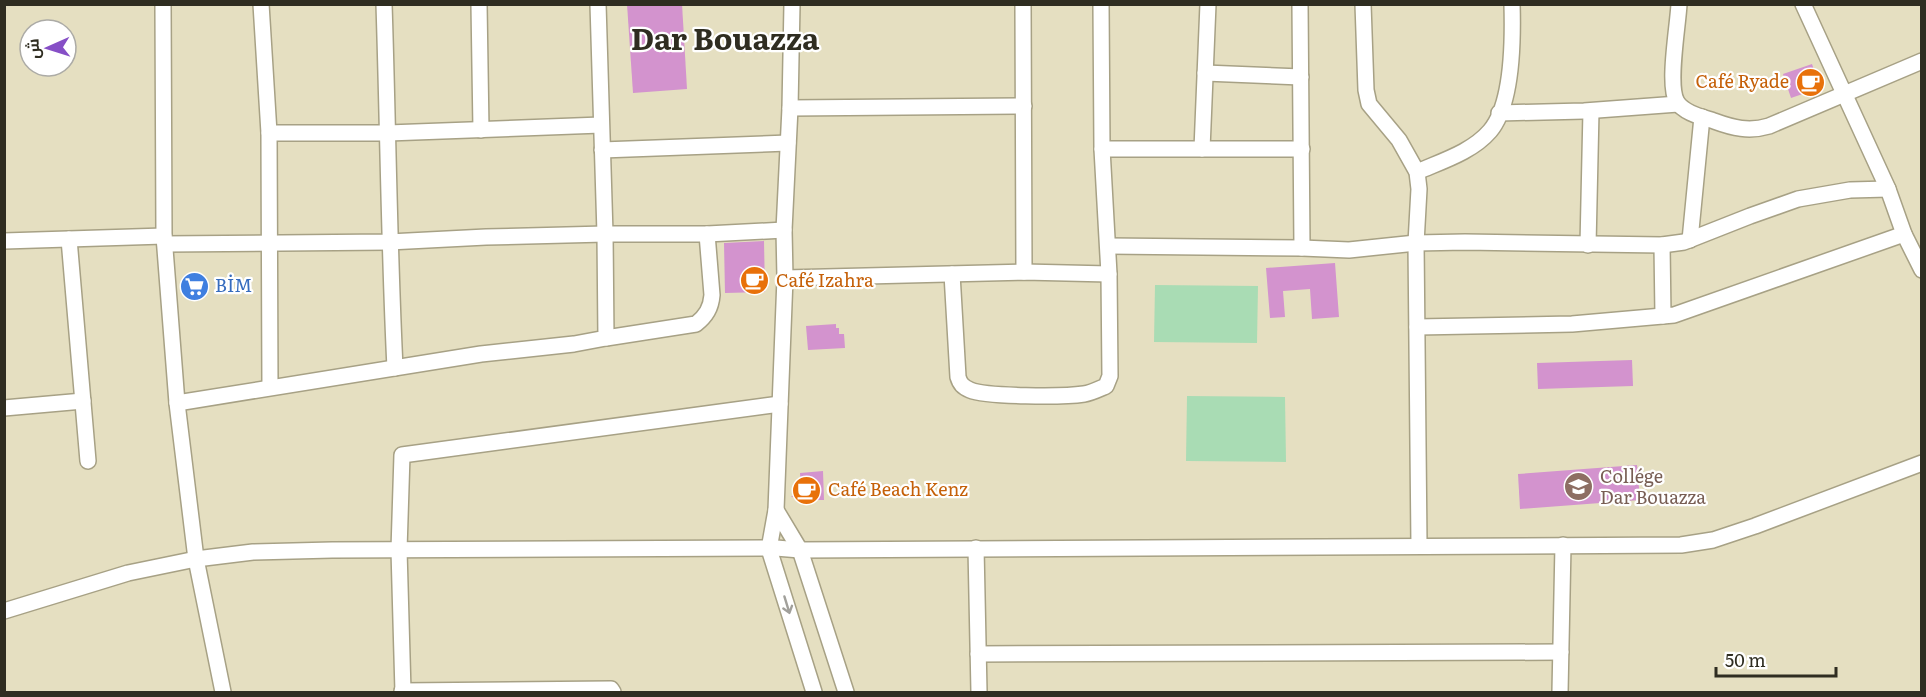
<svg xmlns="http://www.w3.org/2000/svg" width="1926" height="697" font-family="Literata,Cairo,serif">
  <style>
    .green { fill: #a9dcb4 }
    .building { fill: #d393ce }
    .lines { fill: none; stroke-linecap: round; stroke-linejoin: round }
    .minor-casing { stroke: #a7a185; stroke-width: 18 }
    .minor { stroke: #fff; stroke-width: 15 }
    .oneway { stroke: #a1a09b }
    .labels { text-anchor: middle; stroke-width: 4.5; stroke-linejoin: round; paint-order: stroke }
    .food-label { font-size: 18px; fill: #c56008; stroke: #fff; text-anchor: start }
    .shop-label { font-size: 18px; fill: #366cbe; stroke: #fff; text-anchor: start }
    .education-label { font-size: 18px; fill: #785e54; stroke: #fff; text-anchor: start }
    .town-label { font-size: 30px; font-weight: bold; fill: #2f2d21; stroke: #fff }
  </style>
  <rect width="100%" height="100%" fill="#e5dfc1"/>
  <g class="green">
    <path d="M1155,285l103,1 -1,57 -103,-1z"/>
    <path d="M1187,396l98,1 1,65 -100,-1z"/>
  </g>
  <g class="building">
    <path d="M627,4h55l5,85 -54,4z"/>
    <path d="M1812,64l8,24 -29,10 -8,-24z"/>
    <path d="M764,241l1,51 -40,1 -1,-50z"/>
    <path d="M1335,263l4,54 -27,2 -2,-30 -27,2 2,26 -15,1 -4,-50z"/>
    <path d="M836,324v4h3v6h5l1,14 -37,2 -2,-24z"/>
    <path d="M1632,360l1,26 -95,3 -1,-26z"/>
    <path d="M1637,465l3,35 -120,9 -2,-35z"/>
    <path d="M823,471l1,29h-14l-1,-2 -18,-1 10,-9 -1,-15z"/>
  </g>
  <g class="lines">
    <defs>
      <g id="minor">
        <path d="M163,4l1,232 13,167 19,156 27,133"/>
        <path d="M261,4l8,129 1,254"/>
        <path d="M384,4c4,122 5,243 11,364"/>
        <path d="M479,4l2,126"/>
        <path d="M792,4l-2,104 -6,122 1,48 -9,232 -7,39 45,143"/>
        <path d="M1023,4l1,268"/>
        <path d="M1300,4l2,244"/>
        <path d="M1363,4l3,86 3,14 30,36 18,32 2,17 -3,54 3,302"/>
        <path d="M1679,4c-1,22 -12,82 -2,98 7,11 25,15 37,19 19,7 35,11 55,5l153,-65"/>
        <path d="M1803,4l85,185 16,45 18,36"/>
        <path d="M1205,73l96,4"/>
        <path d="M790,108l234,-2"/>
        <path d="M1499,113l85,-2 94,-7"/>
        <path d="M269,133h119l213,-8"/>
        <path d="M1102,149h200"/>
        <path d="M1202,149l6,-145"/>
        <path d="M602,150l186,-7"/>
        <path d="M1417,172c25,-11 55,-20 73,-41 23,-27 23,-93 22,-127"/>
        <path d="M69,239l19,222"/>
        <path d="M1690,240l12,-123"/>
        <path d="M4,241l160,-5"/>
        <path d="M165,244l224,-2 97,-5 119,-3h102l77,-4"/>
        <path d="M1588,245l3,-134"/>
        <path d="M1662,245l1,71"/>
        <path d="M1108,246l194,2 47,2 67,-7 49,-1 197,3 22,-3 66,-26 48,-17 52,-9 38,-1"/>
        <path d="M952,274l6,103c2,7 5,10 12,13 17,7 94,7 114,4 7,-1 15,-5 22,-8l4,-10 -1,-102 -7,-125 -1,-145"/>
        <path d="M785,278l239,-6 85,2"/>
        <path d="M1417,327l155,-3 102,-9 230,-81"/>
        <path d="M606,338l90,-14c10,-8 15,-16 16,-29l-5,-61"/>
        <path d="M177,403l304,-49 93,-10 32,-6 -1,-104 -7,-230"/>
        <path d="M4,408l79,-7"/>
        <path d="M776,510l24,40 46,142"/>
        <path d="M976,548l3,144"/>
        <path d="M4,611l124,-38 68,-14 57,-7 79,-2 444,-2 24,2 881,-5 32,-5 42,-14 167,-63"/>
        <path d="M978,654l583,-2"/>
        <path d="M402,691l209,-2 2,3"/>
        <path d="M403,692l-4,-142 3,-95 378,-51"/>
        <path d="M1560,692l3,-147"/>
      </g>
    </defs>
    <use href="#minor" class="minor-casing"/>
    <use href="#minor" class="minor"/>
  </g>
  <defs><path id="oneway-shaft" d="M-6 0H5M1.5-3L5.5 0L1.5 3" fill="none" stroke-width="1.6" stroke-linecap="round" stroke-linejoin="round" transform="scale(1.5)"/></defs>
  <use class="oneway" href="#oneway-shaft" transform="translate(787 605) rotate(73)"/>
  <defs>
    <symbol id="cafe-disc" viewBox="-11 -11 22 22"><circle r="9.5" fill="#e8710a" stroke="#fff"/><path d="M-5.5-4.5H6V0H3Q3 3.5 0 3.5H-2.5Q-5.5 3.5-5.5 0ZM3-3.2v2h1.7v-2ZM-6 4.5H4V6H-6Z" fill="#fff"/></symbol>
    <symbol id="supermarket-disc" viewBox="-11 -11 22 22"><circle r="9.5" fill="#3f7fe0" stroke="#fff"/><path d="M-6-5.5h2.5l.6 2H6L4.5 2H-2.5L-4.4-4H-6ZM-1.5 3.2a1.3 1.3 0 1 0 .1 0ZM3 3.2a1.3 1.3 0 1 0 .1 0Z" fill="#fff"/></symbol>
    <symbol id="school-disc" viewBox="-11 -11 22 22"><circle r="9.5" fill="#8d6e63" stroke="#fff"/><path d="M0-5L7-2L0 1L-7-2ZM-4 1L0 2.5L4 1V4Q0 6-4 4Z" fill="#fff"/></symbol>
  </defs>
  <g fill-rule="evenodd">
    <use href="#cafe-disc" x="1794" y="66" width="33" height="33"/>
    <use href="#cafe-disc" x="738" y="264" width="33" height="33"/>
    <use href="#supermarket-disc" x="178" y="270" width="33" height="33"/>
    <use href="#school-disc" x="1562" y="470" width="33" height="33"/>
    <use href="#cafe-disc" x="790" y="474" width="33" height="33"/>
  </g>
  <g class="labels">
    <g class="food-label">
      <text x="1789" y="88" text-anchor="end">Café Ryade</text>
      <text x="776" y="287">Café Izahra</text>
      <text x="828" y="496">Café Beach Kenz</text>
    </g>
    <g class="shop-label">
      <text x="215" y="292">BİM</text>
    </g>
    <g class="education-label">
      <text x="1600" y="483">Collége<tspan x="1600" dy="21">Dar Bouazza</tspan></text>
    </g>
    <g class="town-label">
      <text x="725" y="50">Dar Bouazza</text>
    </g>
  </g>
  <rect width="1926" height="697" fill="none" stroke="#2f2d21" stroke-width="12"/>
  <g transform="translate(48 48) rotate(267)"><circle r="28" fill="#ffffff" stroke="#acaba6" stroke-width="1.5"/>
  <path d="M0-4.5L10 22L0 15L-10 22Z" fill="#864fc6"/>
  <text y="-9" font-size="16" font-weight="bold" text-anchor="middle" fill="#2f2d21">ش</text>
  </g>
  <path d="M1716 667v9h120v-9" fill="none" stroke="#2f2d21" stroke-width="3"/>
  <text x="1725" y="667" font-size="18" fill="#2f2d21" stroke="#ffffff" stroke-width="4.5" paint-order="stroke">50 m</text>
</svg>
